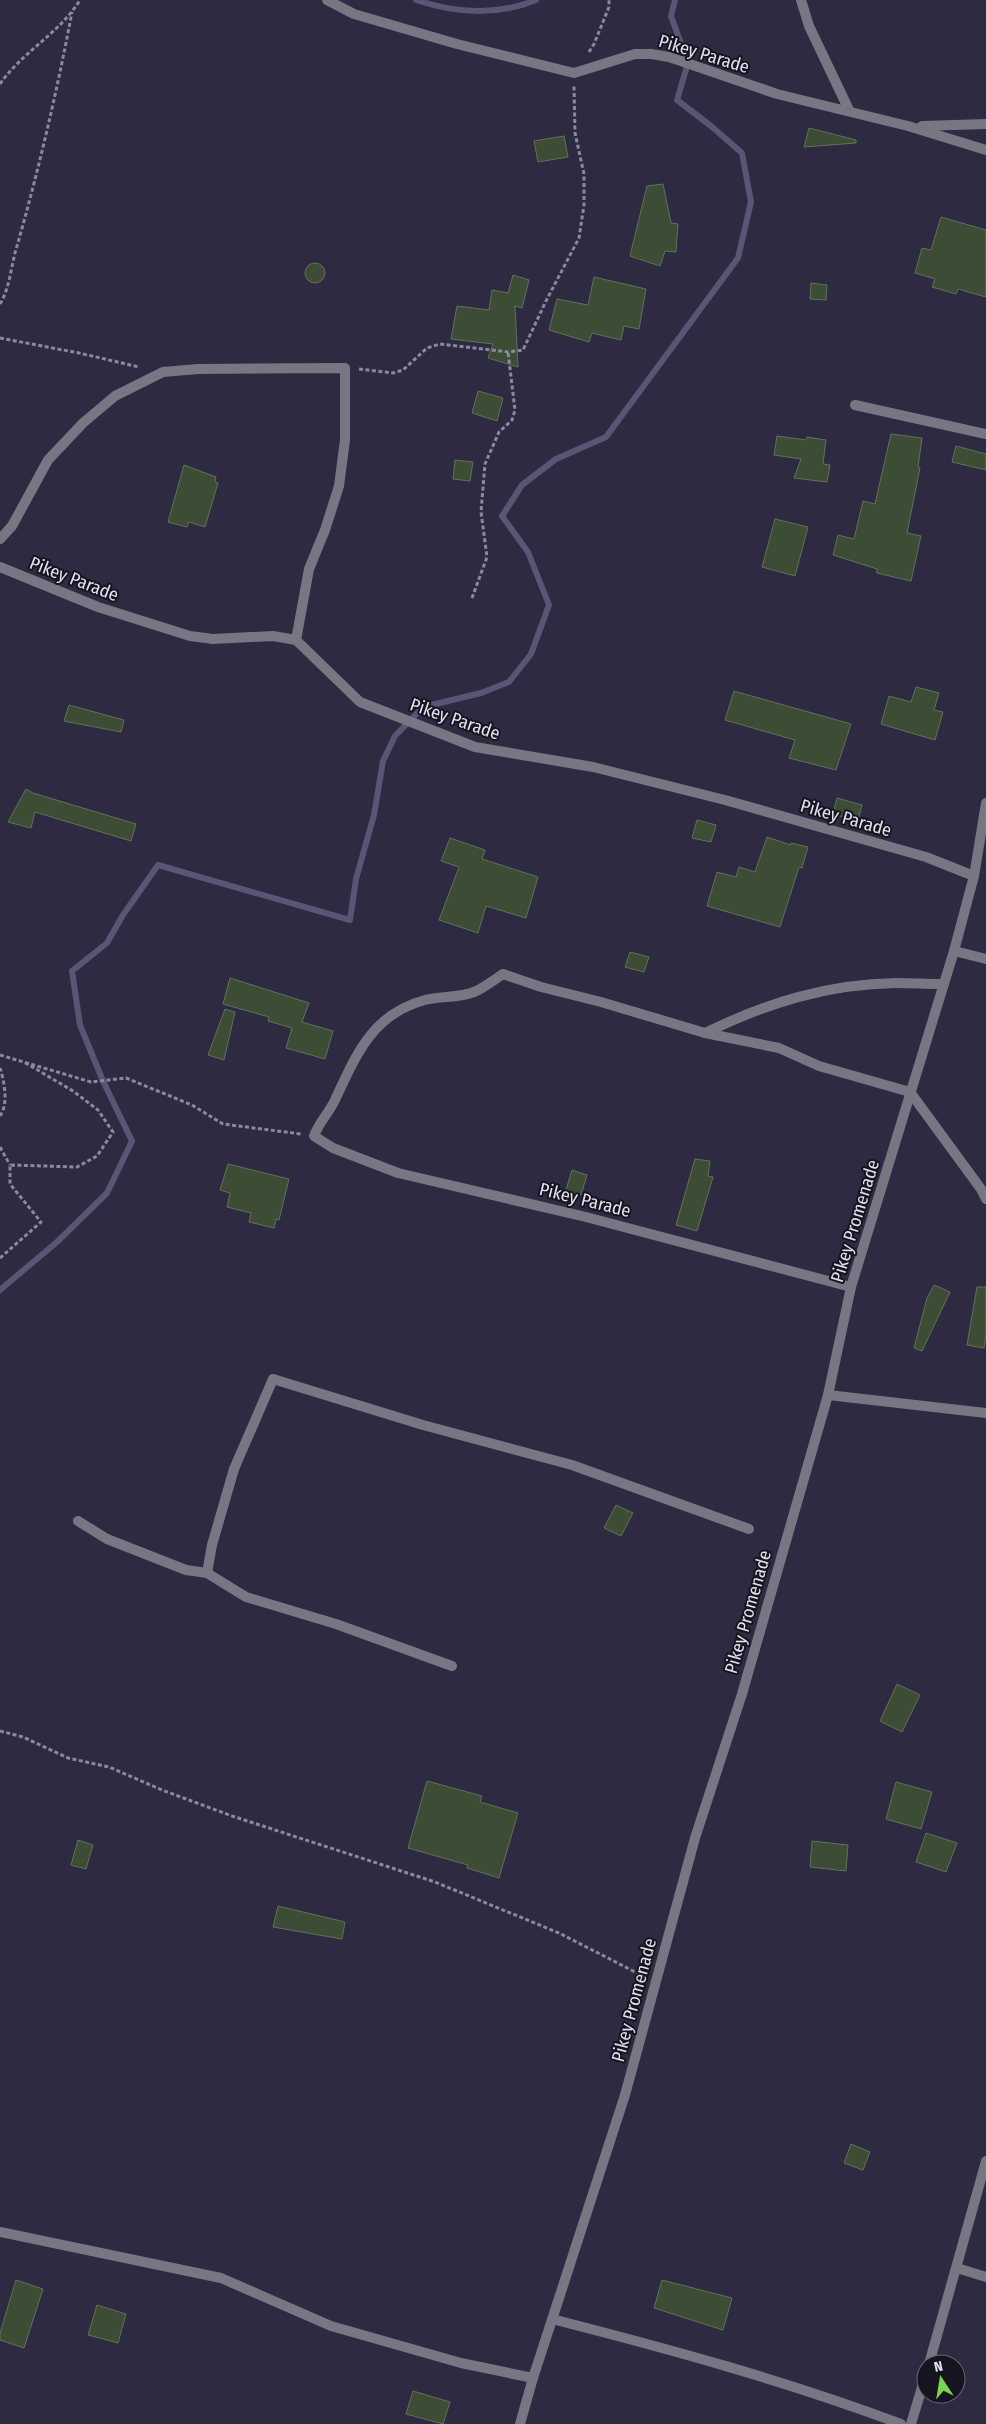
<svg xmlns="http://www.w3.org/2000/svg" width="986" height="2424" font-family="'Fira Sans Condensed',sans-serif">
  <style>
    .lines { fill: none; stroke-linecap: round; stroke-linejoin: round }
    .stream { stroke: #5b5474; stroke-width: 6 }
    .building { fill: #3c4c35; stroke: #617259 }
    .path { stroke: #8b899c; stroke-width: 3; stroke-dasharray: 4 2.5; stroke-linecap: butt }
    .minor { stroke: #787682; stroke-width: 10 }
    .tertiary { stroke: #787682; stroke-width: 10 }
    .labels { text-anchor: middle; stroke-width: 4; stroke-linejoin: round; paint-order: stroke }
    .street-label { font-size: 18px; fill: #e3e1f0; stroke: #16151f }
  </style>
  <rect width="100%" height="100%" fill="#2e2a42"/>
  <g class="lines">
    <g class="stream">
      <path d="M416,0c39,13 81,16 120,0"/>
      <path d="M0,1290l57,-48 50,-49 25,-52 -29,-60 -23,-56 -8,-54 35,-28 16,-28 35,-50 192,55 6,-41 18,-64 9,-54 12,-25 28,-29 58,-14 28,-11 22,-28 18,-49 -21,-53 -26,-36 20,-31 34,-26 50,-22 132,-179 13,-56 -9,-49 -31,-27 -34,-26 11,-37 -17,-47 4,-16"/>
    </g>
  </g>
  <g class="building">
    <path d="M809,128l47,12v3l-52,4z"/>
    <path d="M564,136l4,21 -30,5 -4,-21z"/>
    <path d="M663,184l8,39 7,1 -2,28 -11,-1 -5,15 -30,-10 17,-70z"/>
    <path d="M941,217l45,13v67l-28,-8 -2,5 -24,-7 3,-8 -20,-6 7,-25 9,2z"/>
    <circle cx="315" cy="273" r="10"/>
    <path d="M513,275l16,5 -7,28 -7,-2 3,61 -30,-9 5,-14 -42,-5 6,-33 32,4 3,-20 16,3z"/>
    <path d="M594,277l52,12 -7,40 -15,-3 -3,14 -29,-7 -3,9 -40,-12 8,-31 31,6z"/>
    <path d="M811,283l16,2 -1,15 -16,-1z"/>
    <path d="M478,391l25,7 -6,23 -25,-8z"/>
    <path d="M891,434l31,4 -4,29 2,1 -13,65 14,3 -10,45 -34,-8v-4l-44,-14 5,-20 16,4 9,-38 12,3z"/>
    <path d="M777,436l29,4 1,-3 19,3 -3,24 7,1 -3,17 -33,-4 7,-19 -27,-4z"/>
    <path d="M956,446l30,8v16l-34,-8z"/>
    <path d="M455,460l18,2 -3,19 -17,-2z"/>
    <path d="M184,465l32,12 -1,5 3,1 -13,44 -16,-5 -2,5 -19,-5z"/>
    <path d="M775,519l33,8 -13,49 -33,-9z"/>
    <path d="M916,687l23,6 -5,17 9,2 -8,28 -54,-16 8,-28 22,6z"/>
    <path d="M734,691l117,33 -15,46 -47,-12 6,-18 -70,-20z"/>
    <path d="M69,705l55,15 -3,12 -57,-11z"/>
    <path d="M26,789l7,4 103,31 -5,17 -96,-29 -4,16 -23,-6z"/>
    <path d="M837,798l25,7 -4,16 -25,-7z"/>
    <path d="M697,820l19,5 -5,17 -19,-4z"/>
    <path d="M767,837l24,8v-2l17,4 -6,21 -3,-1 -19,60 -73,-21 10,-34 19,5 3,-10 16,5z"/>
    <path d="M450,838l35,12 -3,9 56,18 -12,41 -40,-12 -8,27 -39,-13 20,-53 -18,-6z"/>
    <path d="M630,952l19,5 -5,15 -19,-5z"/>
    <path d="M230,978l79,25 -7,19 31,9 -8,28 -39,-11 6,-20 -24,-7 1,-4 -46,-13z"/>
    <path d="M225,1009l10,3 -11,48 -16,-5z"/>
    <path d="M695,1159l15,2 -2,15 5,1 -16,54 -21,-6z"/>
    <path d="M228,1164l61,15 -10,41 -3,-1 -2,9 -25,-6 2,-9 -24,-6 3,-14 -10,-3z"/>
    <path d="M572,1170l15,5 -6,20 -15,-5z"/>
    <path d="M934,1285l16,7 -28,59 -8,-3 13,-50z"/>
    <path d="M977,1287h9v48l-2,13 -17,-3z"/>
    <path d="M616,1505l17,8 -12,23 -17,-8z"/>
    <path d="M897,1684l23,11 -18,37 -22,-11z"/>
    <path d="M427,1781l55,15 -2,6 38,11 -19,65 -32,-10 1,-3 -60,-17z"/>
    <path d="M896,1782l36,10 -11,37 -35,-10z"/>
    <path d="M926,1833l31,10 -11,29 -30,-10z"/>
    <path d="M78,1840l15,5 -7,24 -15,-4z"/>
    <path d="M812,1841l36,4 -2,26 -36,-4z"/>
    <path d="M278,1906l67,16 -3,17 -69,-12z"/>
    <path d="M851,2144l19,8 -7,18 -19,-7z"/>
    <path d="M16,2280l27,9 -19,59 -24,-8v-7z"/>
    <path d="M662,2280l70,18 -9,32 -69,-22z"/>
    <path d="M97,2305l29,9 -8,29 -30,-8z"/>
    <path d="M413,2391l37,11 -7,22 -37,-10z"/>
  </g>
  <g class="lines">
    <g class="path">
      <path d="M589,52l5,-8 15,-37v-7"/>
      <path d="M0,84c22,-32 60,-51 80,-84"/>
      <path d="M0,304c10,-16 11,-39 17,-58 22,-77 40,-155 55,-234"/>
      <path d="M0,338l79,15 60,14"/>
      <path d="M359,369l34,4 10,-3 24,-22 13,-4 68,8 15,-2 23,-49 33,-63 5,-33v-31l-9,-41 -1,-47"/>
      <path d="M472,598l15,-41 -6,-45 4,-48 14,-32 13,-12 3,-10 -7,-58"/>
      <path d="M0,1055l91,27 35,-4 66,27 31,19 78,10"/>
      <path d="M0,1068c4,13 9,35 0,48"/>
      <path d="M0,1147l10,18"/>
      <path d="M0,1258l41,-36 -31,-38v-19l67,2 20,-11 16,-24 -15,-22 -25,-19 -49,-29"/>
      <path d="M0,1731l23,6 45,21 41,9 53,23 70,26 203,66 124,51 84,43"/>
    </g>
    <g class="minor">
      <path d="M327,0l27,14 103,30 117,29 61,-19h16l18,3 108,37 131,32 78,24"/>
      <path d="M801,0l8,26 40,84"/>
      <path d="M922,126l64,-2"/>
      <path d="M855,405l131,29"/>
      <path d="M0,539l12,-13 36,-66 35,-37 32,-27 48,-24 35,-3 147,-1v72l-6,46 -14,44 -16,39 -13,71"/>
      <path d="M0,567l98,40 92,29 23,3 60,-3 23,4 64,62 115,45 118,20 132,33 201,57 48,19"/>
      <path d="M954,951l32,8"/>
      <path d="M705,1033l74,15 40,18 91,26 71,97 5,10"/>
      <path d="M851,1287l-265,-70 -188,-44 -65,-25 -19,-12c5,-14 15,-23 21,-36 21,-45 37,-86 90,-100 16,-4 34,-2 49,-8 10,-4 20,-12 29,-18l38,13 60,15 104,31c62,-30 122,-49 191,-50 16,0 31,1 46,1"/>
      <path d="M828,1395l158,18"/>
      <path d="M78,1521l29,18 79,31 21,3 39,24 90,27 116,42"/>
      <path d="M207,1573l5,-28 22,-76 39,-90 150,46 149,40 177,64"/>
      <path d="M0,2232l221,46 110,48 130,37 72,15"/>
      <path d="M957,2268l29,9"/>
      <path d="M552,2319c117,30 235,62 349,105"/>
      <path d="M929,2364l57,-203"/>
      <path d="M911,2424l15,-50"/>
    </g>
    <path class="tertiary" d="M520,2424l13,-46 92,-283 70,-257 47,-144 86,-299 23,-108 103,-336 20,-75 12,-73"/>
  </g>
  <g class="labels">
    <g class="street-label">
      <text transform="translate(704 54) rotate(17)" y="6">Pikey Parade</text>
      <text transform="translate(74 579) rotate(21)" y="6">Pikey Parade</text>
      <text transform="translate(455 719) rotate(19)" y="6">Pikey Parade</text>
      <text transform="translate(846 818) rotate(16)" y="6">Pikey Parade</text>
      <text transform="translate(585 1200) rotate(14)" y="6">Pikey Parade</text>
      <text transform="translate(855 1221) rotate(-73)" y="6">Pikey Promenade</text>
      <text transform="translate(748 1612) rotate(-74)" y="6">Pikey Promenade</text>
      <text transform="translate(634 2000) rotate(-75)" y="6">Pikey Promenade</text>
    </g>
  </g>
  <g transform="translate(941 2379) rotate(348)"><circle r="24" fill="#16151f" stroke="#686773"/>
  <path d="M0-4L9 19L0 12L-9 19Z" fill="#7dd154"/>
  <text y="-8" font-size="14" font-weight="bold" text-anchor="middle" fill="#e3e1f0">N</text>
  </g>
</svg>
